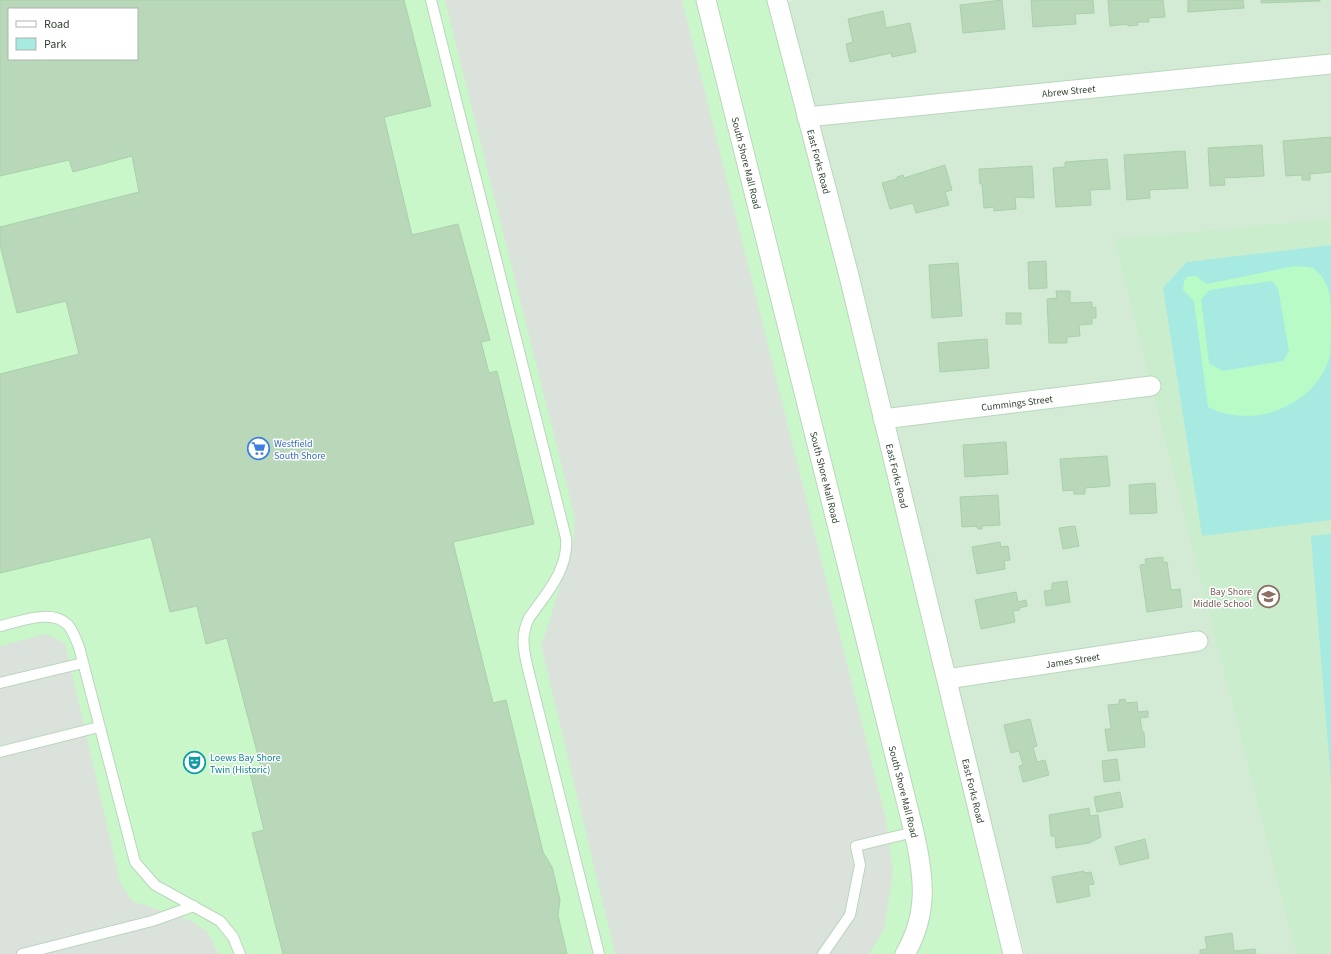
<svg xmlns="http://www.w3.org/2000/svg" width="1331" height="954" font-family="'Source Sans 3',sans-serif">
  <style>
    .residential { fill: #d3ebd5 }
    .commercial { fill: #c9f7c9; fill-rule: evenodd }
    .education { fill: #caedce }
    .green { fill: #a6eae2 }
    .sand { fill: #b8fbc6; fill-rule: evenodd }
    .parking { fill: #dbe2db }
    .building { fill: #b9d8ba; stroke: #a9d0aa; fill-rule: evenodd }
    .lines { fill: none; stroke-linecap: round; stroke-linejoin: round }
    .lane-casing { stroke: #bad6bd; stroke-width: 12 }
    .street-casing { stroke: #bad6bd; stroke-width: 21 }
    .lane { stroke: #fff; stroke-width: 10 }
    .street { stroke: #fff; stroke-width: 19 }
    .labels { text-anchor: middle; stroke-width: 3; stroke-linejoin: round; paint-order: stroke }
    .street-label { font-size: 10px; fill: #324432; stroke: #fff }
    .shop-label { font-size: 10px; fill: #366cbe; stroke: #fff; text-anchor: start }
    .education-label { font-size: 10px; fill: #785e54; stroke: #fff; text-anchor: end }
    .culture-label { font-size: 10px; fill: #0d838f; stroke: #fff; text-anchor: start }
  </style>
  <rect width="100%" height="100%" fill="#e1f2e3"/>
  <path class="residential" d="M795,0h536v954h-306l-247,-949z"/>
  <path class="commercial" d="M0,0h777l236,954h-1013zM9,9h128v50h-128z"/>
  <path class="education" d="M1331,219v735h-35l-182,-715z"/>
  <g class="green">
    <path d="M1331,245v275l-129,16 -39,-248 24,-26z"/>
    <path d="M1331,534v247l-20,-245z"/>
  </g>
  <path class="sand" d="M1295,266c5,1 13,0 18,2 2,1 5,5 7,6 11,13 11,29 11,46 0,11 0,26 -1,36 -14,50 -77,74 -122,51l-14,-106 -11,-11 1,-9 3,-4 9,-1 11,8zM1272,281l6,7 11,63 -6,10 -61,10 -13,-8 -8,-63 8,-10z"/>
  <g class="parking">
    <path d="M445,0h237l204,820 7,52 -9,57 -15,25h-254l-74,-309 6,-16 26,-87 2,-24z"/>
    <path d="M46,634l19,9 55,239 12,19 60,20 16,11 10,22h-218v-308z"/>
  </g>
  <g class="building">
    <path d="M0,0h404l27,106 -47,11 28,118 46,-11 32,116 -9,2 8,31 8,-2 37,153 -81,18 40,161 13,-3 37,152 9,15 3,12 5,21 -2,15 9,39h-284l-31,-121 12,-3 -15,-61 12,-2 -34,-129 -21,6 -9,-38 -27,6 -19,-75 -151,36v-199l79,-20 -13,-53 -49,12 -17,-68v-18l139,-35 -7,-36 -59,16 -4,-12 -69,16zM9,9h128v50h-128z"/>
    <path d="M1002,0l3,29 -42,4 -3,-28z"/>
    <path d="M1031,0h62l1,13 -19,1 1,10 -43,3z"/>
    <path d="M1108,0h55l2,17 -17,1 1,4h-12l1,3 -10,1v-2l-18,2z"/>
    <path d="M1188,0h55l1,8 -56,4z"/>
    <path d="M1261,0h59v1l-59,2z"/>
    <path d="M883,11l3,17 24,-5 6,29 -24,5 -1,-4 -41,9 -4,-18 7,-2 -5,-23z"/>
    <path d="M1331,137v35l-21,2v6h-8v-5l-16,1 -3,-35z"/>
    <path d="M1262,145l2,31 -40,2 1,7 -15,1 -2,-38z"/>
    <path d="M1185,151l3,37 -39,2 1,8 -23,2 -3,-45z"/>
    <path d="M1107,159l3,30 -20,1 1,15 -35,2 -3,-39 12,-1v-5z"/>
    <path d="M945,165l7,25 -7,2 4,13 -33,8 -3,-10 -23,6 -8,-26 15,-4v-2l6,-2 1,3z"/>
    <path d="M1032,166l2,32 -19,-1 1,12 -22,2v-4l-10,1 -2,-24h-2l-1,-15z"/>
    <path d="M1046,261l1,27 -18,1 -1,-27z"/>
    <path d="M958,263l4,53 -30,2 -3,-53z"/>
    <path d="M1056,291h14v12l22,-1v6l4,-1v11h-4v6l-13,1 1,11 -13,1v6h-18l-2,-44 10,-1z"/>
    <rect x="1006" y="313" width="15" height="11"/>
    <path d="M987,339l2,29 -49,4 -2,-29z"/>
    <path d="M1006,442l2,32 -43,3 -2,-32z"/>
    <path d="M1107,456l3,30 -25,2v6h-11v-4l-11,1 -3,-32z"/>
    <path d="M1155,483l2,30 -27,1 -1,-29z"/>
    <path d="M998,495l2,30 -18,1v3h-4l-2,-3 -14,1 -2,-30z"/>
    <path d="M1075,526l4,20 -16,3 -4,-21z"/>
    <path d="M1000,542l1,5 7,-1 2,14 -6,1 1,8 -28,5 -5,-27z"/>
    <path d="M1163,557v5h4l4,28 9,-1 2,18 -35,5 -7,-47 6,-1 -1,-5z"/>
    <path d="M1067,581l3,21 -24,4 -2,-15 8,-1v-7z"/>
    <path d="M1016,592l2,10 8,-2 1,6 -8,2 1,2 -7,1 2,11 -34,7 -6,-29z"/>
    <path d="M1125,699l1,4 11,-1 1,10 10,-1v6l-8,1 2,13 2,1 1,15 -37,4 -3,-22h6l-3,-24 11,-1v-4z"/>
    <path d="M1030,719l7,27 -4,1 4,15 8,-2 4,15 -26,7 -4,-16 4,-1 -4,-14 -8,2 -7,-28z"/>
    <path d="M1117,759l3,21 -16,2 -2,-21z"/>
    <path d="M1120,792l3,15 -26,5 -3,-15z"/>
    <path d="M1089,808l1,8 8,-1 3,22 -12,6 -33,5 -1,-12h-4l-2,-21z"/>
    <path d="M1145,839l4,19 -29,7 -5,-18z"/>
    <path d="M1084,871v2l7,-1 3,12 -6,1 2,11 -33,7 -5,-26z"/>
    <path d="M1232,933l2,18 21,-2 1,5h-56v-4l7,-1 -2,-12z"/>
  </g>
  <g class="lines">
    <defs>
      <g id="lane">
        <path d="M431,0l135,538c3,31 -20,56 -37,80 -8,16 -6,29 -2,47l72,289"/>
        <path d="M0,626c19,-4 52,-18 68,-1 5,6 8,14 11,22l56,215 20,23 65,36 13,16 7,17"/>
        <path d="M0,683l83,-20"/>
        <path d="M0,752l99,-25"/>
        <path d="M22,954l130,-33 42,-15"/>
        <path d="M823,954l27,-39 10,-50 -4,-19 58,-14"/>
      </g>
      <g id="street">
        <path id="s1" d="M706,0l208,832c10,44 15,81 -9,122"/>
        <path id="s2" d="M777,0l72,276 164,678"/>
        <path id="s3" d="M807,117l524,-53"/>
        <path id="s4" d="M883,419l268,-33"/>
        <path id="s5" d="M947,679l251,-38"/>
      </g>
    </defs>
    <use href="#lane" class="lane-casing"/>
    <use href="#street" class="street-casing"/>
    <use href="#lane" class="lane"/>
    <use href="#street" class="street"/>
  </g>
  <defs>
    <symbol id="supermarket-ring" viewBox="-11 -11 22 22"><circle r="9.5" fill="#fff" stroke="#3f7fe0" stroke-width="1.5"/><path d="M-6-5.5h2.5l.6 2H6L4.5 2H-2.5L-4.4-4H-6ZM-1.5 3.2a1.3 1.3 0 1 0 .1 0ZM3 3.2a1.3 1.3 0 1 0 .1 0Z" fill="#3f7fe0"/></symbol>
    <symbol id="school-ring" viewBox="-11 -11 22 22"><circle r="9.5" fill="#fff" stroke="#8d6e63" stroke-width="1.5"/><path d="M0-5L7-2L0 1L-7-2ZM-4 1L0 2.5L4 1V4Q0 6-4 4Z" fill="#8d6e63"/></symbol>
    <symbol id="theatre-ring" viewBox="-11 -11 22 22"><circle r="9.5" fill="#fff" stroke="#0f9aa8" stroke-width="1.5"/><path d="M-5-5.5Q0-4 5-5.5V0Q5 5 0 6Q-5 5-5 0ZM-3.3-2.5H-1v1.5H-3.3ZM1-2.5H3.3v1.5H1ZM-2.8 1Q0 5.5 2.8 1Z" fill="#0f9aa8"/></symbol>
  </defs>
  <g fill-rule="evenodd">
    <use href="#supermarket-ring" x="246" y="436" width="25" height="25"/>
    <use href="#school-ring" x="1256" y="584" width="25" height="25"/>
    <use href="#theatre-ring" x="182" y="750" width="25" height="25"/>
  </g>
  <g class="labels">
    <g class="street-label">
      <text dy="4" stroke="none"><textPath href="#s3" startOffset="263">Abrew Street</textPath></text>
      <text dy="4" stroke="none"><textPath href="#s2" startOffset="167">East Forks Road</textPath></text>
      <text dy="4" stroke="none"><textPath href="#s1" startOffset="168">South Shore Mall Road</textPath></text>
      <text dy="4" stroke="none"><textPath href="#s4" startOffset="135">Cummings Street</textPath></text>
      <text dy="4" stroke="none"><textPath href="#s1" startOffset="492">South Shore Mall Road</textPath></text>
      <text dy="4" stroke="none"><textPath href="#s2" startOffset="491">East Forks Road</textPath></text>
      <text dy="4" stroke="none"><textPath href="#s5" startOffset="127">James Street</textPath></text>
      <text dy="4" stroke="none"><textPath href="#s1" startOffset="816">South Shore Mall Road</textPath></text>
      <text dy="4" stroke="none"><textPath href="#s2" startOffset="815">East Forks Road</textPath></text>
    </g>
    <g class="shop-label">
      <text x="274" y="447">Westfield<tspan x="274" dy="12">South Shore</tspan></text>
    </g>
    <g class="education-label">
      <text x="1252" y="595">Bay Shore<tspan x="1252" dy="12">Middle School</tspan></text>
    </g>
    <g class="culture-label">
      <text x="210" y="761">Loews Bay Shore<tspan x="210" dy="12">Twin (Historic)</tspan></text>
    </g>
  </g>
  <rect x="8" y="8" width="130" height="52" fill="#ffffff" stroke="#adb4ad"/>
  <rect x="16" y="21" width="20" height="6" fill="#ffffff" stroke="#adb4ad"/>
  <text x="44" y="28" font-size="12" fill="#324432">Road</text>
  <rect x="16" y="38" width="20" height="12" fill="#a6eae2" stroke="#adb4ad"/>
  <text x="44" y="48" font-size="12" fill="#324432">Park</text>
</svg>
